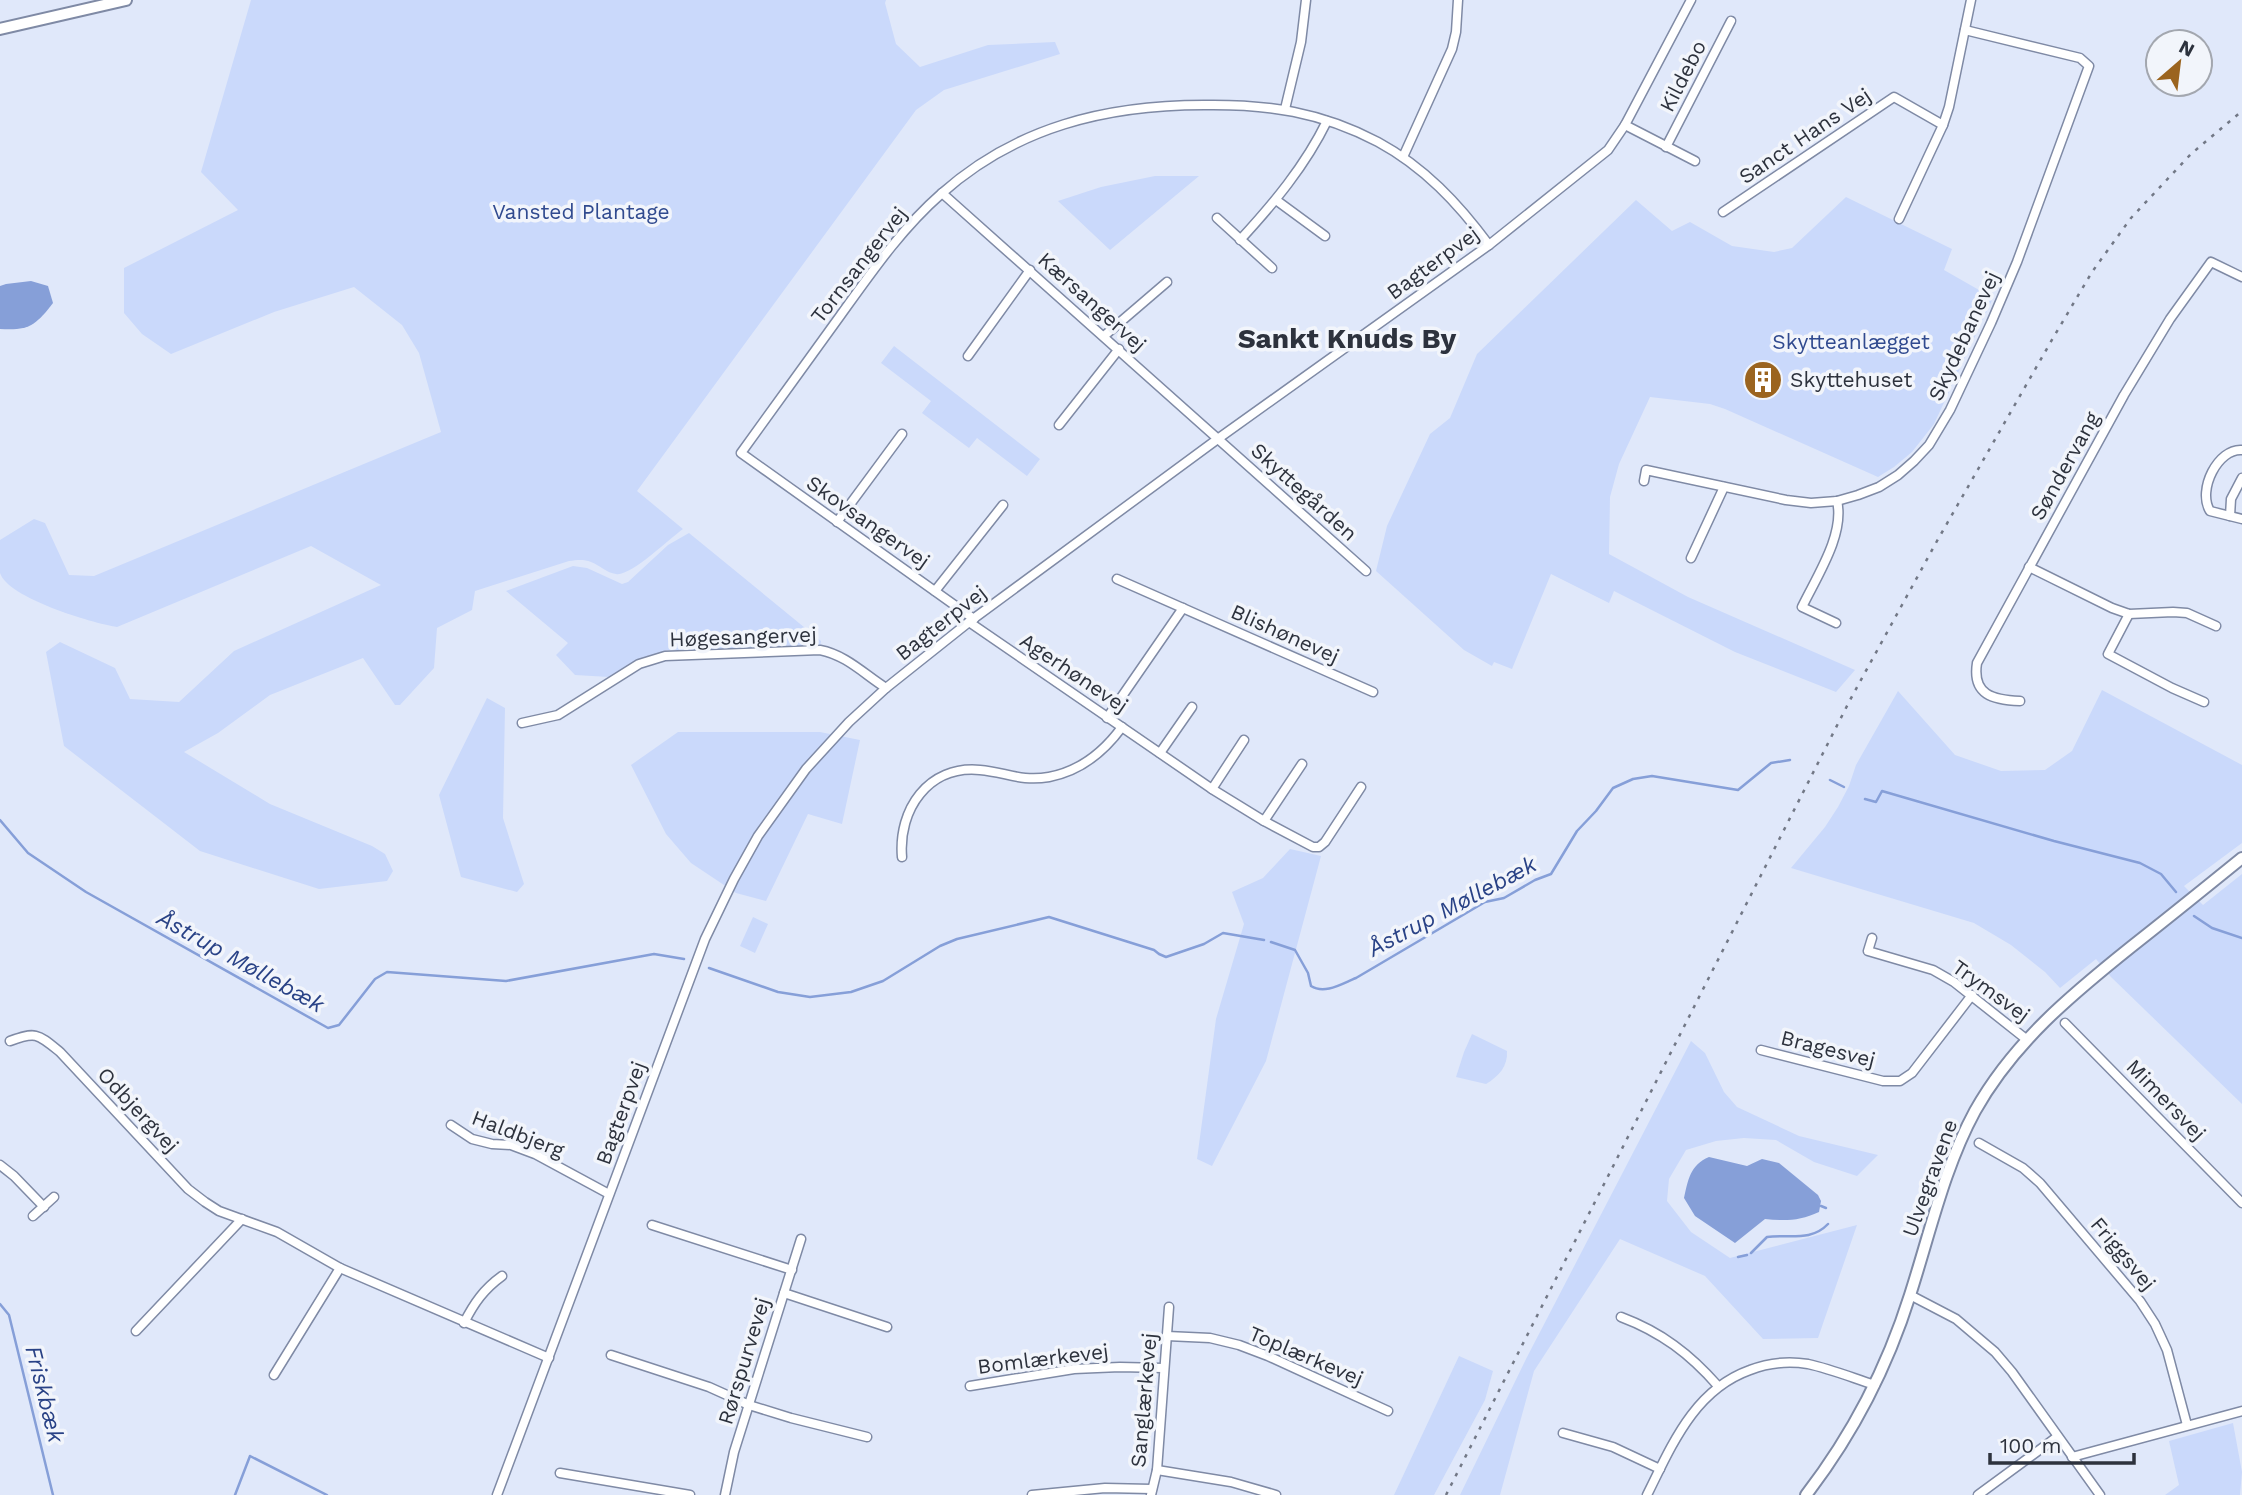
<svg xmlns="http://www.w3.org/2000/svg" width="2242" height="1495" font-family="'Work Sans',sans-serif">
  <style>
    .green { fill: #cad9fb }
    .water { fill: #869fd8 }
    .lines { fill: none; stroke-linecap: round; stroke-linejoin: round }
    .stream { stroke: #869fd8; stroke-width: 2.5 }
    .minor-casing { stroke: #7f8aa5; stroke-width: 11 }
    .tertiary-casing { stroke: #7f8aa5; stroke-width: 14 }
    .minor { stroke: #fff; stroke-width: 8 }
    .tertiary { stroke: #fff; stroke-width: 10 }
    .rail { stroke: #727886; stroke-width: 2.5; stroke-dasharray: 3.5 7; stroke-linecap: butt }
    .labels { text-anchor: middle; stroke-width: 7; stroke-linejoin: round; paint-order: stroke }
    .street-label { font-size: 21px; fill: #2d323d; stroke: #f2f5fb }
    .park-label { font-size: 21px; fill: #304a8f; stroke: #f2f5fb }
    .poi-label { font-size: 21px; fill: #2d323d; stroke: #f2f5fb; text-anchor: start }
    .water-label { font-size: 23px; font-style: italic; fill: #294286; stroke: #f2f5fb }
    .district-label { font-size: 28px; font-weight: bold; fill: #2d323d; stroke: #f2f5fb }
  </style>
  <rect width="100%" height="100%" fill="#e0e8fa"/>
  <g class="green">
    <path d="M251,0h635l-1,3 11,41 24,23 68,-22 67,-3 5,12 -116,36 -28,20 -279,381 46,38c-14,10 -53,48 -67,45 -9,-1 -17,-9 -25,-12 -7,-3 -14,-2 -22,-1l-94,30 -3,19 -35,18 -3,40 -34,37h-5l-32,-47 -93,37 -52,38 -34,19 86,52 102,42 13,8 8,17 -6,10 -68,8 -119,-38 -136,-105 -18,-94 14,-10 55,26 15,31 49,3 55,-51 147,-66 -70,-39 -194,81c-25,-4 -109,-29 -117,-54 0,-9 0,-24 0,-33l34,-21 11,4 24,52 25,1 347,-144 -22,-79 -17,-28 -48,-38 -80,25 -103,42 -29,-20 -18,-21v-45l114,-58 -37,-38z"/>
    <path d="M1155,176h44l-89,74 -52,-49 43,-14z"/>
    <path d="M1846,197l106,52 -8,21 49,28 -59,126 -22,28 -18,15 -16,10 -153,-68 -15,-5 -60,-7 -31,67 -9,33 -1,57 79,43 167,73 -19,22 -101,-40 -121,-61 -5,12 -58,-29 -39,95 -18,-7 -2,4 -28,-16 -88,-79 11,-45 43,-92 20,-16 27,-64 159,-154 36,31 18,-9 42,24 42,6 18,-4z"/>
    <path d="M894,346l146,113 -13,17 -50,-38 -8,10 -47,-35 9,-12 -50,-38z"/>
    <path d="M689,533l132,108 -1,7 -152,2 -24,7 -35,20 -34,-2 -19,-20 12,-12 -62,-52 67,-25 14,2 35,16 6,-2 40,-37z"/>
    <path d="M2102,690l140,75v78l-58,43 19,19 39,-31v230l-131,-127 -15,-18 -36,29 -15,-16 -34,-27 -37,-22 -183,-55 34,-41 13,-20 11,-21 7,-21 42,-74 57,64 46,16 44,-1 27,-19z"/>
    <path d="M487,698l18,10 -2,110 21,66 -7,8 -56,-15 -22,-82z"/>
    <path d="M678,732h142l40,8 -18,84 -34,-10 -42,87 -30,-8 -45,-30 -25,-29 -35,-69z"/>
    <path d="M1290,849l31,7 -55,205 -54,105 -15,-7 19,-140 28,-95 -12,-32 31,-14z"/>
    <path d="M753,917l15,7 -13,29 -15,-7z"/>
    <path d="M1472,1034l35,17c1,15 -8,25 -21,33l-30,-7 8,-25z"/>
    <path d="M1691,1041l14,12 19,39 13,15 62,29 79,19 -21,21 -43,-14 -38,-22 -32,-2 -28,3 -30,9 -17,29 -2,22 24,31 39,26 127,-33 -39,113 -55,1 -58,-63 -85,-37 -86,132 -34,124h-40l66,-136z"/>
    <path d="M1459,1356l34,15 -8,29 -51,95h-40z"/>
    <path d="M2233,1423l9,49 -2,23h-75l14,-10 -10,-44z"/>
  </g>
  <g class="water">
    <path d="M31,281l17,5 5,17c-17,22 -24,28 -53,26v-43l6,-2z"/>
    <path d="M1709,1157l38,9 15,-7 17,4 39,32 3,6 -2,11c-19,9 -34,9 -54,7l-30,24 -40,-27 -11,-18c4,-18 6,-33 25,-41z"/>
  </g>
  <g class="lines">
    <g class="stream">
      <path d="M1830,780l14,7"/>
      <path d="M1865,799l11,3 6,-11 172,50 86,22 21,11 15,18"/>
      <path d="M0,820l28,33 58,39 242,136 11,-3 36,-46 12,-7 119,9 148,-27 30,5"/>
      <path d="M2194,916l18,12 30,10"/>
      <path d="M1271,942l24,8 13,23 3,13c14,9 32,-3 45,-8l129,-76 19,-4 31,-18 16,-6 26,-43 19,-20 17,-23 20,-9 19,-3 86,14 33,-27 19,-3"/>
      <path d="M709,968l69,24 32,5 41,-5 32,-11 57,-35 17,-7 92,-22 105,33 5,4 7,3 38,-13 19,-11 41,7"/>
      <path d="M1821,1206l5,2"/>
      <path d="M1751,1253l16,-16c22,-3 44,5 61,-13"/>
      <path d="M1738,1257l9,-2"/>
      <path d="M0,1304l9,11 44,180"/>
      <path d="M235,1495l15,-39 77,39"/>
    </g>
    <defs>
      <g id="minor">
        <path d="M1285,109l16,-67 5,-42"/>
        <path d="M1625,125l70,36"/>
        <path d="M1666,147l65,-126"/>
        <path d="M1403,157l49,-108 4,-17 2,-32"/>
        <path d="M942,193l424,378"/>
        <path d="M1276,200l49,36"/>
        <path d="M1723,212l171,-115 49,28"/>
        <path d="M1217,218l55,50"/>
        <path d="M1899,219l44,-94 6,-18 22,-107"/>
        <path d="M1240,240c34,-37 65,-74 87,-119"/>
        <path d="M1104,336l63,-54"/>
        <path d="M968,356l62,-86"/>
        <path d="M1059,425l60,-76"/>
        <path d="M2242,450c-24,-2 -45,40 -32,61l32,8"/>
        <path d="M1644,481l2,-11 140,30 25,3 26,-2 21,-6 21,-8 19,-12 16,-14 15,-16 21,-35 41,-87 26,-61 72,-196 -9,-8 -115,-28"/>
        <path d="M2230,516l1,-17 11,-21"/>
        <path d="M837,522l65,-88"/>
        <path d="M1691,558l33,-71"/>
        <path d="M2029,567l83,41 17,6 44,-2 14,1 29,13"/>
        <path d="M1117,579l256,113"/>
        <path d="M935,591l68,-86"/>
        <path d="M2129,614l-21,40 64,34 32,14"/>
        <path d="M974,619l-233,-166c33,-46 66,-91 99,-137 31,-43 61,-87 101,-122 75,-67 165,-89 263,-89 64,-1 117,7 174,37 46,25 80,61 111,103"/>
        <path d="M969,622l243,167 52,32 49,26h6l6,-5 36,-55"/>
        <path d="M1836,623l-34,-16c15,-31 43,-73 35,-106"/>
        <path d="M2020,701c-27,-1 -48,-6 -43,-38l147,-268 46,-76 41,-57 31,15"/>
        <path d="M1107,718l76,-110"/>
        <path d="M522,723l36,-8 81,-51 26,-8 155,-6c26,5 44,24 66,38"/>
        <path d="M1160,753l32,-46"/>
        <path d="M1212,789l32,-49"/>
        <path d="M1264,821l38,-57"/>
        <path d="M902,857c-4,-47 26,-92 78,-87 25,2 41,12 69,7 31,-6 54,-24 73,-50"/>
        <path d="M1872,938l-4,13 65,19 21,12 72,57"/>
        <path d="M2065,1023l177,180"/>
        <path d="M10,1041c26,-10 28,-7 50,11l128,137 17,13 14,9 58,21 63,36 209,90"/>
        <path d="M1761,1050l122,31h17l12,-8 60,-78"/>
        <path d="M451,1125l21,14 20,5 19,1 24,9 74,40"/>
        <path d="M1979,1143l44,25 17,15 100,118 15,23 12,26 20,75"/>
        <path d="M0,1165l14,11 30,31"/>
        <path d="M33,1216l21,-19"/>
        <path d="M652,1225l140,45"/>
        <path d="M784,1293l103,34"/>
        <path d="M1910,1295l46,24 39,33 17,20 88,123"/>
        <path d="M1621,1317c40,15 69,37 97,69"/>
        <path d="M464,1323c10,-20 20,-34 38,-47"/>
        <path d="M136,1331l106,-112"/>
        <path d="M1167,1336l43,2 29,7 29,11 120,55"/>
        <path d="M611,1355l98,32 40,18 42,13 76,19"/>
        <path d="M274,1375l66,-107"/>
        <path d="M970,1386l104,-17 46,-2 43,1"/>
        <path d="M1563,1433l50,14 47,22"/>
        <path d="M2072,1457l170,-46"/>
        <path d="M1157,1470l74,12 45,13"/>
        <path d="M560,1473l130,22"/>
        <path d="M497,1495l208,-556 29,-60 24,-43 48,-67 43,-47 37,-34 83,-66 250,-184 270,-193 119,-95 17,-25 66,-125"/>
        <path d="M725,1495l9,-43 67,-213"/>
        <path d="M1032,1495l73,-7 47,1"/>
        <path d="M1151,1495l6,-25 12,-163"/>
        <path d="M1647,1495c25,-50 47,-105 103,-125 18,-7 39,-9 58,-6 23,5 45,14 67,21"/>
        <path d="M1978,1495l79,-58"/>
      </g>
      <g id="tertiary">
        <path d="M0,29l126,-29"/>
        <path d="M1806,1495c47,-61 81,-127 104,-200 20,-62 34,-127 65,-184 38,-68 96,-116 156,-164 37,-29 74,-59 111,-89"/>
      </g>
    </defs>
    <use href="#minor" class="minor-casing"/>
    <use href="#tertiary" class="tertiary-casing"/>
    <use href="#minor" class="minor"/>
    <use href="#tertiary" class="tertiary"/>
    <path class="rail" d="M1446,1495l404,-795 87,-159 116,-203 39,-66 39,-54 60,-64 51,-43"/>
  </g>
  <defs>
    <symbol id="building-disc" viewBox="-11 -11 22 22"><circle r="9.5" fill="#9b641f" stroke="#f2f5fb"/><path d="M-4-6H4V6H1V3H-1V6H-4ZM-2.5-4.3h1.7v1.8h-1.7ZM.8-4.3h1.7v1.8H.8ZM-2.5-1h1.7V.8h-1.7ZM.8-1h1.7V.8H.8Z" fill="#fff"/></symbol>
  </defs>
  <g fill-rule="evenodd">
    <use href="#building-disc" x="1741" y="358" width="44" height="44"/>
  </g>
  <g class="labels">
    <g class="street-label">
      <text transform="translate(1683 76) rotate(-63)" y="7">Kildebo</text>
      <text transform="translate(1805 136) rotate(-34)" y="7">Sanct Hans Vej</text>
      <text transform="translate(1433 263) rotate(-36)" y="7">Bagterpvej</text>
      <text transform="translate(859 265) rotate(-52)" y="7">Tornsangervej</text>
      <text transform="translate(1092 302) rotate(42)" y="7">Kærsangervej</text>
      <text transform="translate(1964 336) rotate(-65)" y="7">Skydebanevej</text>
      <text transform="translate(2065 466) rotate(-61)" y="7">Søndervang</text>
      <text transform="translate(1304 492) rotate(42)" y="7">Skyttegården</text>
      <text transform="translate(868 522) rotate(35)" y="7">Skovsangervej</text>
      <text transform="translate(941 623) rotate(-38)" y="7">Bagterpvej</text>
      <text transform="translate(1285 634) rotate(24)" y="7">Blishønevej</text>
      <text transform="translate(743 637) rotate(-2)" y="7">Høgesangervej</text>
      <text transform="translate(1074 673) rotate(34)" y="7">Agerhønevej</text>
      <text transform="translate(1991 991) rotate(36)" y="7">Trymsvej</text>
      <text transform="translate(1828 1049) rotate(14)" y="7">Bragesvej</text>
      <text transform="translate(2166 1100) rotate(46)" y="7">Mimersvej</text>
      <text transform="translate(138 1110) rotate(47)" y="7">Odbjergvej</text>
      <text transform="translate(621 1113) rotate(-70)" y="7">Bagterpvej</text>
      <text transform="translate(518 1134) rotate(21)" y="7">Haldbjerg</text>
      <text transform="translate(1930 1178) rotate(-70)" y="7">Ulvegravene</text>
      <text transform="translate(2123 1254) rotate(50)" y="7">Friggsvej</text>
      <text transform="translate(1306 1356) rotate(23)" y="7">Toplærkevej</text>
      <text transform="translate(1043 1359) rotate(-7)" y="7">Bomlærkevej</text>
      <text transform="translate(744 1361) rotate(-73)" y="7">Rørspurvevej</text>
      <text transform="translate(1144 1400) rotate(-85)" y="7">Sanglærkevej</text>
    </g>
    <g class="park-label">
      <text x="581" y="219">Vansted Plantage</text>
      <text x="1851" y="349">Skytteanlægget</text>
    </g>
    <g class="poi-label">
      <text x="1790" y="387">Skyttehuset</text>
    </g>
    <g class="water-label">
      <text transform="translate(1452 906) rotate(-28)" y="8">Åstrup Møllebæk</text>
      <text transform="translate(241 961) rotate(29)" y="8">Åstrup Møllebæk</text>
      <text transform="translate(45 1394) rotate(76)" y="8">Friskbæk</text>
    </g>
    <g class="district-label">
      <text x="1347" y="348">Sankt Knuds By</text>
    </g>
  </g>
  <g transform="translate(2179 63) rotate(28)"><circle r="33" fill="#f2f5fb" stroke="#a3a7af" stroke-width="2"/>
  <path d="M0-5L12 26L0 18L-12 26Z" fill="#9b641f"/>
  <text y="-10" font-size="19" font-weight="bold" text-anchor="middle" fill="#2d323d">N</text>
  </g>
  <path d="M1990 1453v10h144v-10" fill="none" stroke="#2d323d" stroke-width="3.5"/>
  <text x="2000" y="1453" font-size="21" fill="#2d323d" stroke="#f2f5fb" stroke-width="5" paint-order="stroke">100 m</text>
</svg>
